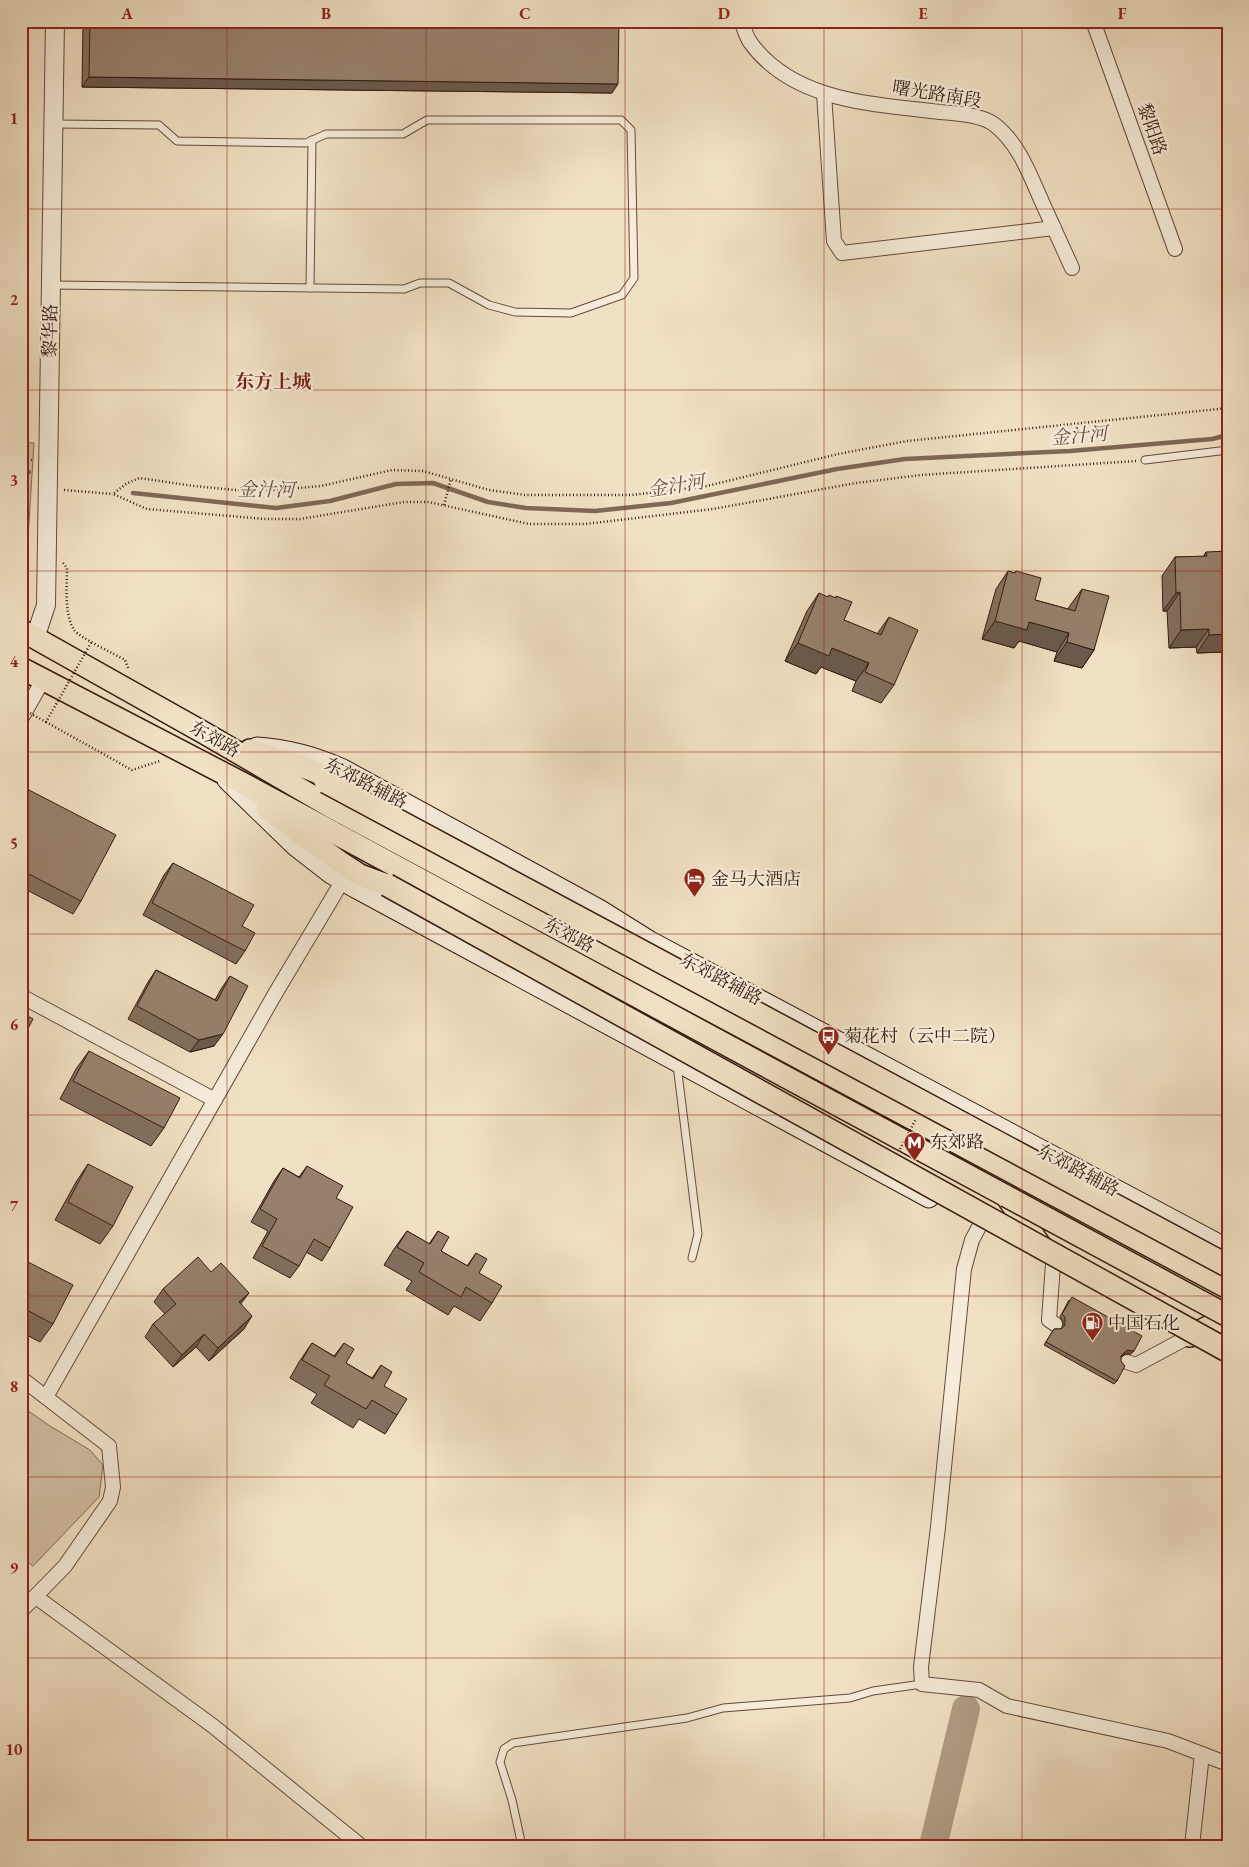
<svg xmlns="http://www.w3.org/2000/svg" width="1249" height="1867" font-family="'EB Garamond','Noto Serif SC',serif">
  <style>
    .green { fill: #d1bfa5; stroke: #836c5a }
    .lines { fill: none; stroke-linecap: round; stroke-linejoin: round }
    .stream { stroke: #7f6856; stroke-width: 4.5 }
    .river { stroke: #b19d86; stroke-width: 28 }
    .service-casing { stroke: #644b3c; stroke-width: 9 }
    .minor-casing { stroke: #644b3c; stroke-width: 16 }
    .tertiary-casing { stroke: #644b3c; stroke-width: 20 }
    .secondary-casing { stroke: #35190f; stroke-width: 21 }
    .primary-casing { stroke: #35190f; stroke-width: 24 }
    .path { stroke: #35190f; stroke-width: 2.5; stroke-dasharray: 1 2.5; stroke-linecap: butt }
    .service { stroke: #f6ecd9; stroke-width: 7 }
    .minor { stroke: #f6ecd9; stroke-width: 14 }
    .tertiary { stroke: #f6ecd9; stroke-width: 18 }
    .secondary { stroke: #f6ecd9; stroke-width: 19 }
    .primary { stroke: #f1e1c4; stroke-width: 21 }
    .primary-bridge-casing { stroke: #35190f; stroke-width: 24; stroke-linecap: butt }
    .trunk-bridge-casing { stroke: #35190f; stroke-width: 25; stroke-linecap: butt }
    .path-bridge { stroke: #35190f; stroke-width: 2.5; stroke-dasharray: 1 2.5; stroke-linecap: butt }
    .primary-bridge { stroke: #f1e1c4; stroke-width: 21 }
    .trunk-bridge { stroke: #f1e1c4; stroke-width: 22 }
    .wall { fill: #826f5e; stroke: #35190f }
    .shaded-wall { fill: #6a5a4c; stroke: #35190f }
    .building { fill: #97816d; stroke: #35190f }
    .grid { fill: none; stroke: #8f2418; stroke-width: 1; stroke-opacity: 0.55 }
    .labels { text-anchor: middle; stroke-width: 4.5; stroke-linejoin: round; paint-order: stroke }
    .street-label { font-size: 18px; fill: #35190f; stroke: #f6ecd9 }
    .poi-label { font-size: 18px; fill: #35190f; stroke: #f6ecd9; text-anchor: start }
    .neighbourhood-label { font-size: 19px; font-weight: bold; fill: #7a1f14; stroke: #f6ecd9 }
    .water-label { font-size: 19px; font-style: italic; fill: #674e3f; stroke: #f6ecd9 }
    .neatline { fill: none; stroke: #8f2418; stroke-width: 2 }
    .grid-label { font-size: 16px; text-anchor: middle; font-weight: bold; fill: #8f2418 }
  </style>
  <rect width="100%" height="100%" fill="#f1e1c4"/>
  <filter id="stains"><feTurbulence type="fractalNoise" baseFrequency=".004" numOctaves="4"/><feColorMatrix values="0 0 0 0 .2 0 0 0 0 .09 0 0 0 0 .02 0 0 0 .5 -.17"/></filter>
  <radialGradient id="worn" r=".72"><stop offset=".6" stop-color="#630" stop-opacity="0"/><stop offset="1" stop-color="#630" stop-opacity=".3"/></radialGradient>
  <g class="green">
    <path d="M21,442l13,1 -9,142 -4,-2z"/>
    <path d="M21,1406l29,20 40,24 13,15 -4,32 -66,69 -12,-9z"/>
  </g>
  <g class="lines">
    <g class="stream">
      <path d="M21,471l8,1"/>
      <path d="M133,493l143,15 54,-7 66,-17 37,-1 55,19 38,6 69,3 76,-8 166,-34 68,-10 165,-8 142,-12 16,-4"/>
    </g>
    <path class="river" d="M933,1846l33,-137"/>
    <defs>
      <g id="service">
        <path d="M51,285l353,4 16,-6h29l40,22 26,7 56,1 51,-18 12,-17 -3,-148 -10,-10h-194l-24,14h-77l-20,9 -129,-2 -18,-16 -105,-1"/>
        <path d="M310,288l2,-148"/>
        <path d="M1145,460l83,-10"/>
        <path d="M677,1065l21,169 -6,24"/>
        <path d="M522,1846l-10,-46 -12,-38 4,-13 9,-6 174,-25 36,-10 127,-10 23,-7 49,-7"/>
      </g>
      <g id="minor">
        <path d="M741,21c3,7 5,15 9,21 43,60 124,62 190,70 16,1 43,3 55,13 24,19 35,50 47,77 10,22 20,44 30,66"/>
        <path d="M1093,21l82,228"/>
        <path d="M824,94l10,147 8,12 212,-25"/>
        <path d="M21,719l22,-39"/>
        <path d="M21,996l194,104"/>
        <path d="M980,1225l-8,15 -8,29 -26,258 -17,140 1,17 57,6 28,16 161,35 60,23"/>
        <path d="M1053,1264l-4,56 6,4"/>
        <path d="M1127,1362l9,3 54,-29"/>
        <path d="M21,1378l88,68 4,41 -3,14 -45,65 -44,45"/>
        <path d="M46,1397l229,-403 68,-114"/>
        <path d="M36,1597l177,129 148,120"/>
        <path d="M1192,1846l10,-92"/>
      </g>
      <path id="tertiary" d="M35,638l11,-33 9,-584"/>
      <g id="secondary">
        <path d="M257,747c31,2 57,9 86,22l256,140 51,32 578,308"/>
        <path d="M227,780l68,66 36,28 24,14 574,310"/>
      </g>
      <g id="primary">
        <path d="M21,630l185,104 125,73 897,481"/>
        <path d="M21,668l223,116 762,412 37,53"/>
        <path d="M250,750l56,18 15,6 5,8"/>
        <path d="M267,809l73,53 20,13 27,10"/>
        <path d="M1190,1336l38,-19"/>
      </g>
    </defs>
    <use href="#service" class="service-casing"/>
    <use href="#minor" class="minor-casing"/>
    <use href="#tertiary" class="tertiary-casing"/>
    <use href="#secondary" class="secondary-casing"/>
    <use href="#primary" class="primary-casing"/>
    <g class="path">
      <path d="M21,457l11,3"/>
      <path d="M1136,461l-215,14 -65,8 -143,26 -128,15h-56l-101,-22h-24l-104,17h-35l-118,-10 -34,-15 13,-10 13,-6 55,8 41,4h41l45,-4 71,-16 31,1 66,19 36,5h107l75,-9 131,-32 69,-13 321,-33"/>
      <path d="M21,486l10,1"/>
      <path d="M64,490l49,4"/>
      <path d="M444,505l7,-26"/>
      <path d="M63,563l4,5c0,19 -3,45 7,62 6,8 41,24 51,30l4,10"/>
      <path d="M46,722l86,48 28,-9"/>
    </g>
    <use href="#service" class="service"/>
    <use href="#minor" class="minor"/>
    <use href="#tertiary" class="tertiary"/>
    <use href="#secondary" class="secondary"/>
    <use href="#primary" class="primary"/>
    <defs>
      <path id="primary-bridge" d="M1006,1196l222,120"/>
      <g id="trunk-bridge">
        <path d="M326,782l902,484"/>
        <path d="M387,885l841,466"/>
      </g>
    </defs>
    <use href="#primary-bridge" class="primary-bridge-casing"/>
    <use href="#trunk-bridge" class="trunk-bridge-casing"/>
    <g class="path-bridge">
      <path d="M21,708l25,14 46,-81"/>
      <path d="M900,1149l16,-30"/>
    </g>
    <use href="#primary-bridge" class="primary-bridge"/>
    <use href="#trunk-bridge" class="trunk-bridge"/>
  </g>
  <g class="wall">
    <path d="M83,21h536l-7,72 -530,-6z"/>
    <path d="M1206,552l18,100 -27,1 -1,-6 -27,1 -2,-37h-4l-1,-35 13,-19h28z"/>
    <path d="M1008,571l6,2 2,-2 19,29 33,9 1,-2 13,-18 12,61 -12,18 -28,-7 3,-9 -38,-11 -5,7 -32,-9 14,-50z"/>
    <path d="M819,593l25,27 33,14 12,-17 5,68 -13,18 -29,-12 4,-10 -35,-14 -5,7 -31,-13 22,-50z"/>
    <path d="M29,790l52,111 -8,13 -52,-27v-85z"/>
    <path d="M173,863l69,63 3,25 -9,13 -93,-49 21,-40z"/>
    <path d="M156,970l59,30 6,-11 9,-13 -16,70 -24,6 -62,-33 20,-37z"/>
    <path d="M89,1051l75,77 -13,18 -91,-47 16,-30z"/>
    <path d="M88,1164l25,62 -13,18 -45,-24 21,-38z"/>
    <path d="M307,1166l29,32 -6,50 -8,13 -16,-9 -7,14 -9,12 -37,-20 15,-27 -17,-9 23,-41 9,-13 16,9z"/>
    <path d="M407,1231l22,13 9,-13 3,20 26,15 9,-13 3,20 13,30 -12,18 -26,-15 -6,9 -42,-25 6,-9 -28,-16 10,-16z"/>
    <path d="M28,1262l25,62 -13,18 -19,-10v-61z"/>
    <path d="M163,1289l78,15 3,25 -35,32 -13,-14 -23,20 -28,-30 8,-13 12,-10 -11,-12z"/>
    <path d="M1069,1300l65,51 -3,3h-6l-4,3 -4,24 -3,3 -70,-39 10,-16h7l2,-2v-6l-3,-4z"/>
    <path d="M312,1343l22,13 10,-13 2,20 26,15 9,-13 3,21 13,29 -12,19 -26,-15 -6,9 -42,-25 6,-9 -27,-16 9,-16z"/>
  </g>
  <g class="shaded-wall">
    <path d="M89,77l529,7 -6,9 -530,-6z"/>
    <path d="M1180,592l-13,19h-4l13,-18z"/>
    <path d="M995,621l34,1 40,11 -12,19 -38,-11 -5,7 -32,-9z"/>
    <path d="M1209,629l-13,18 -27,1 12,-18z"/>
    <path d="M1228,634v13l-4,5 -27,1 12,-18z"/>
    <path d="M1067,642l27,8 -12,18 -28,-7z"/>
    <path d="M798,643l34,5 37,15 -13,18 -35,-14 -5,7 -31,-13z"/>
    <path d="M223,1034l-9,12 -24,6 9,-12z"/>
    <path d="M249,1293l-9,12 -1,-3z"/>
    <path d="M252,1316l-8,13 -35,32 9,-13z"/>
    <path d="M204,1334l-8,13 -23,20 9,-12z"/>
    <path d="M1127,1350l7,1 -3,3h-6l-6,5z"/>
  </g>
  <g class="building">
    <path d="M90,21h529l-1,63 -529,-7z"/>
    <path d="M1228,551v83l-19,1v-6l-28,1 -1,-38 -4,1 -1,-36 32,-1 -1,-4z"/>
    <path d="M1008,571l7,2 1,-2 25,7 -6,22 40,11 7,-22 27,7 -15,54 -27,-8 2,-9 -40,-11 -2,8 -32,-9z"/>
    <path d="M819,593l9,4 1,-2 7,3v-2l16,6 -8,18 37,15 8,-18 29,13 -24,55 -29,-13 4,-9 -37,-15 -3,8 -31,-13z"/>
    <path d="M29,790l87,45 -35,66 -60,-31v-65z"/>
    <path d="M173,863l81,42 -12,21 13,7 -10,18 -93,-48z"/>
    <path d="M156,970l61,31 13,-25 18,10 -25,48 -24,6 -62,-34z"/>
    <path d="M21,1012l12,7 -12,23z"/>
    <path d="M89,1051l91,47 -16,30 -91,-47z"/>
    <path d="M88,1164l45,23 -20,39 -45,-24z"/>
    <path d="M307,1166l36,20 -7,12 17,9 -23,41 -16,-9 -15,27 -37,-20 15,-27 -17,-10 23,-41 17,10z"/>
    <path d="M407,1231l23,13 8,-13 11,6 -8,14 27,15 8,-13 11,6 -8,14 23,13 -10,17 -26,-16 -5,10 -42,-25 5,-9 -27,-16z"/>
    <path d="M198,1257l13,15 10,-9 28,30 -10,9 13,14 -34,32 -14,-14 -22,21 -29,-31 23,-20 -13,-15z"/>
    <path d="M28,1262l45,23 -20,39 -32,-17v-33z"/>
    <path d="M1072,1297l70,39 -8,15 -7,-1 -6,6v5l4,5 -8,15 -71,-39 8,-13h7l4,-4v-8l-3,-3z"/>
    <path d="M312,1343l23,14 9,-14 10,6 -8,14 27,16 8,-14 11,7 -8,14 23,13 -10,16 -25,-15 -6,9 -42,-24 6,-9 -28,-16z"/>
  </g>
  <path class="grid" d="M227,21v1825M426,21v1825M625,21v1825M824,21v1825M1022,21v1825M21,209h1207M21,390h1207M21,571h1207M21,752h1207M21,934h1207M21,1115h1207M21,1296h1207M21,1477h1207M21,1658h1207"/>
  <defs>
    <symbol id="hotel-pin" viewBox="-11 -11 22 30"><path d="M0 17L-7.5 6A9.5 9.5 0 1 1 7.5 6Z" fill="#8f2418" stroke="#f6ecd9"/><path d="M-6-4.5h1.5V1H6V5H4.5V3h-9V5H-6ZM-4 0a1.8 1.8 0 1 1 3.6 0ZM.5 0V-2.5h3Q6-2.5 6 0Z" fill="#fff"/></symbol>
    <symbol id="bus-pin" viewBox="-11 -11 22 30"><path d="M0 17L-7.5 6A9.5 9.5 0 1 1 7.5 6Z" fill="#8f2418" stroke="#f6ecd9"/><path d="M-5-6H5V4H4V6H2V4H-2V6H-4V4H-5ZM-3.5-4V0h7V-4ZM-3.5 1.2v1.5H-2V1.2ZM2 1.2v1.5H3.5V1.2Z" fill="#fff"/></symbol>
    <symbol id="metro-pin" viewBox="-11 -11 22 30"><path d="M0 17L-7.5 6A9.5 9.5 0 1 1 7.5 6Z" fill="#8f2418" stroke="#f6ecd9"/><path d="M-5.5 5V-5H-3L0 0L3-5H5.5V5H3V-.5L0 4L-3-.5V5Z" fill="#fff"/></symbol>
    <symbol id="fuel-pin" viewBox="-11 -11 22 30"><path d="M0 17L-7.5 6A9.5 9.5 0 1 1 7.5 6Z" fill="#8f2418" stroke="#f6ecd9"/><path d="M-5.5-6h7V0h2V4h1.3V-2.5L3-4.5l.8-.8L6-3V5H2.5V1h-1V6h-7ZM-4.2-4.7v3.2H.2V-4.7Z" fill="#fff"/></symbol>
  </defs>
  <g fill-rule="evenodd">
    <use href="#hotel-pin" x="682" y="866" width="25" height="34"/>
    <use href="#bus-pin" x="816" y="1024" width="25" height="34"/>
    <use href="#metro-pin" x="902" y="1130" width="25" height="34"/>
    <use href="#fuel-pin" x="1080" y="1310" width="25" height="34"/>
  </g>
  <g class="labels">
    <g class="street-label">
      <text transform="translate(937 94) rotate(9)" y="6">曙光路南段</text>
      <text transform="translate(1152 129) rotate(71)" y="6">黎阳路</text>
      <text transform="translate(50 331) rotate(-89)" y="6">黎华路</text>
      <text transform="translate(215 739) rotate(30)" y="6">东郊路</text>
      <text transform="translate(366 783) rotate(27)" y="6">东郊路辅路</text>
      <text transform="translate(569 935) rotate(28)" y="6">东郊路</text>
      <text transform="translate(721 979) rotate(28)" y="6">东郊路辅路</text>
      <text transform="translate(1078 1170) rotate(28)" y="6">东郊路辅路</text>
    </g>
    <g class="poi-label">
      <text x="711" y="885">金马大酒店</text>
      <text x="844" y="1042">菊花村（云中二院）</text>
      <text x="930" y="1148">东郊路</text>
      <text x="1108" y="1329">中国石化</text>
    </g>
    <g class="neighbourhood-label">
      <text x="273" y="388">东方上城</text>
    </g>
    <g class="water-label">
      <text transform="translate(1079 435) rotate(-5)" y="7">金汁河</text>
      <text transform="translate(676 485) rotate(-9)" y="7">金汁河</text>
      <text transform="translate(266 489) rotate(1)" y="7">金汁河</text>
    </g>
  </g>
  <rect width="1249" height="1867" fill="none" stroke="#f1e1c4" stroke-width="55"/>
  <rect x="28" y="28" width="1194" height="1812" class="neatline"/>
  <g class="grid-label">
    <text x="127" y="19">A</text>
    <text x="326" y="19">B</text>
    <text x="525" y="19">C</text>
    <text x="724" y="19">D</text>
    <text x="923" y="19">E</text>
    <text x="1122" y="19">F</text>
    <text x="14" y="124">1</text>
    <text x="14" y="305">2</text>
    <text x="14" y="486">3</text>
    <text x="14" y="667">4</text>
    <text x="14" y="849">5</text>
    <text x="14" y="1030">6</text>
    <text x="14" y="1211">7</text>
    <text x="14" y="1392">8</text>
    <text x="14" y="1573">9</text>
    <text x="14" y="1755">10</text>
  </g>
  <rect width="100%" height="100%" filter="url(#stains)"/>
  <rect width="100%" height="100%" fill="url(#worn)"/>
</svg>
